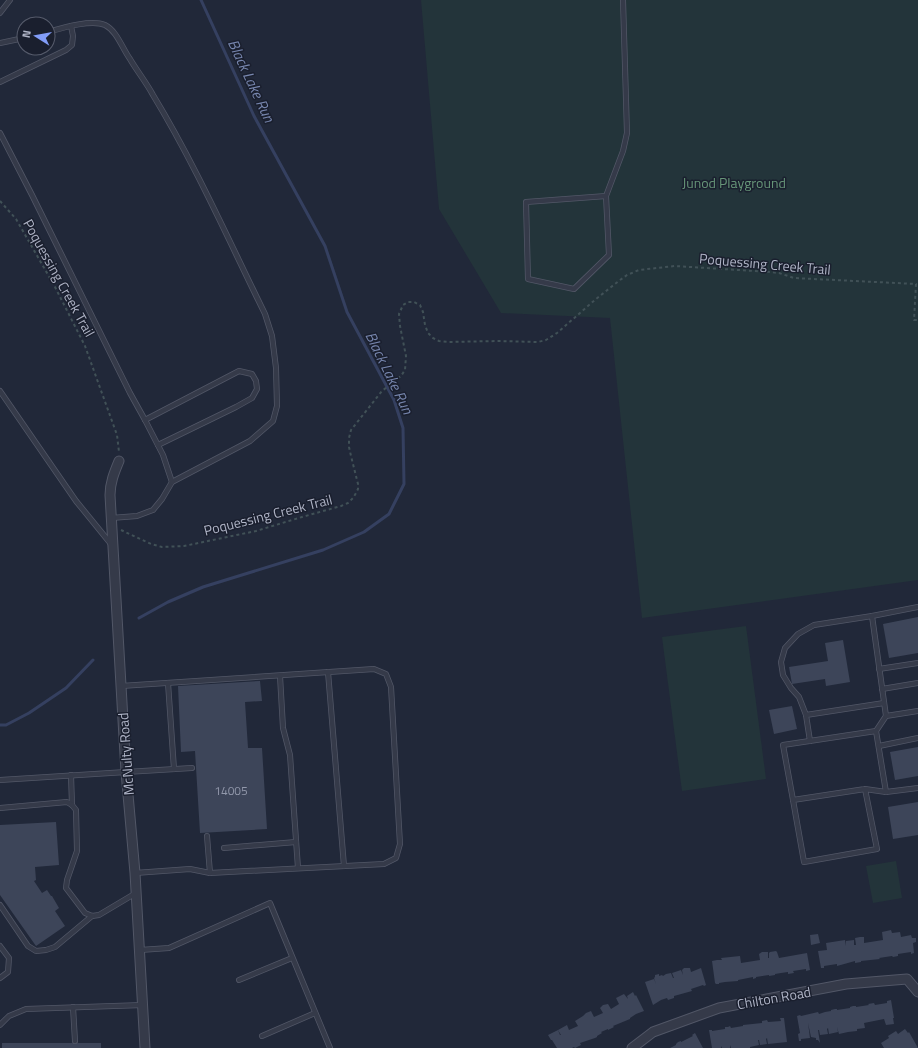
<svg xmlns="http://www.w3.org/2000/svg" width="918" height="1048" font-family="'Titillium Web',sans-serif">
  <style>
    .green { fill: #23343a }
    .lines { fill: none; stroke-linecap: round; stroke-linejoin: round }
    .stream { stroke: #354060; stroke-width: 3 }
    .building { fill: #3d4559 }
    .service-casing { stroke: #525767; stroke-width: 6 }
    .minor-casing { stroke: #525767; stroke-width: 11 }
    .path { stroke: #415157; stroke-width: 2; stroke-dasharray: 3 3; stroke-linecap: butt }
    .service { stroke: #353a49; stroke-width: 4.5 }
    .minor { stroke: #353a49; stroke-width: 9 }
    .labels { text-anchor: middle; stroke-width: 3; stroke-linejoin: round; paint-order: stroke }
    .number-label { font-size: 12px; fill: #9298ab }
    .park-label { font-size: 14px; fill: #679679; stroke: #1a1f2e }
    .street-label { font-size: 14px; fill: #afb4c6; stroke: #1a1f2e }
    .water-label { font-size: 15px; font-style: italic; fill: #7786ae; stroke: #1a1f2e }
  </style>
  <rect width="100%" height="100%" fill="#212839"/>
  <g class="green">
    <path d="M421,0h497v580l-276,38 -32,-300 -109,-5 -62,-104z"/>
    <path d="M746,626l20,153 -84,12 -20,-154z"/>
    <path d="M896,861l6,37 -29,5 -7,-37z"/>
  </g>
  <g class="lines">
    <g class="stream">
      <path d="M139,618l29,-16 35,-15 120,-37 41,-18 25,-18 15,-30 -1,-56 -9,-28 -47,-88 -22,-66 -71,-130 -53,-116"/>
      <path d="M0,725h6l23,-12 37,-25 27,-28"/>
    </g>
  </g>
  <g class="building">
    <path d="M918,617v36l-29,5 -6,-34z"/>
    <path d="M843,640l7,42 -24,4 -1,-7 -33,5 -3,-17 39,-6 -3,-18z"/>
    <path d="M260,681l2,20 -17,1 3,46h14l5,81 -67,4 -5,-82 -14,1 -3,-66z"/>
    <path d="M792,706l5,23 -23,5 -5,-24z"/>
    <path d="M918,747v29l-23,4 -5,-28z"/>
    <path d="M918,802v33l-25,4 -5,-32z"/>
    <path d="M56,822l3,43 -24,2 1,13 -2,1 8,12 5,-3 4,6h1l7,12 -4,3 10,15 -29,20 -36,-51v-70z"/>
    <path d="M891,930l1,3 8,-1 1,5 10,-2 1,3h4v4l-3,1 1,10 -3,1v-2l-13,2v2l-5,1 -1,-1 -13,2 1,1 -19,2v1l-6,1v-2l-18,5v-2l-13,2v2h-3l-3,-17 9,-1 -1,-7 19,-3 1,6v-5l8,-1v5h2l-1,-7 5,-1h4v6l19,-3 -1,-8z"/>
    <path d="M818,934l2,9 -9,2 -1,-10z"/>
    <path d="M776,951l1,1 2,6 28,-5 3,17 -4,1v-2l-13,2 1,2 -6,1v-2l-7,1 -6,1v1l-6,1v-1l-13,2v1l-3,1v-2l-15,3v1l-13,1 -6,1v1h-3l-1,-1 -3,-22 5,-1h5l-1,-2 19,-2 1,7 19,-3 -1,-6 3,-2h6v6h1v-5l1,-1z"/>
    <path d="M684,968h6l1,4 10,-4 5,17 -2,1 -1,-1 -12,4 1,2 -18,5v2l-6,2 -1,-2 -6,2 -8,5 -8,-23 9,-3 2,5 -2,-6 1,-1v-2l4,-1v2l3,-1 1,1 3,-2 5,-1 2,5h1l-2,-5 9,-3 2,5 -1,-5z"/>
    <path d="M633,992l2,4 1,-1 8,16 -8,3 -6,4v1l-17,7 1,1 -6,3v-1l-7,3 1,1 -5,3v1l-2,1 -15,5 1,2 -6,3 -1,-1 -2,1h-15l-5,-8h-1l-3,-5 10,-5 2,5h1l-3,-5 9,-5 2,5 9,-4 -3,-5 8,-5 3,-3 5,-2 3,6 9,-4 -3,-5 3,-3 5,-1 3,5 8,-5 -3,-6 8,-4 4,5 -1,-3z"/>
    <path d="M891,1000l3,18h-1l1,6 -8,1 -2,-6 -20,4 1,5 -8,1v2l-9,1 -9,2 -2,-7 1,5 -9,2 -1,-6 -1,1 1,5 -8,1 -1,-5h-1l2,13 -2,-3h-2v-2l-5,-1 -3,-14 2,15 -9,1v2h-2l-1,-7 2,-1 -3,-17 3,-1 1,1 17,-4 1,2 6,-2 6,-1v-1l4,-1h2v1l13,-2v-1l3,-1h3v1l13,-2 -1,-1 6,-1 1,2 12,-2v-2z"/>
    <path d="M780,1018h4l3,24 -19,2 -1,-6 -1,1 1,5 -7,1 -1,-5h-1l1,5 -9,2v1h-19l-1,-3v3h-8v-2l-1,2h-9l-3,-18h3v1l13,-2v-2h3l2,-1 1,2 12,-2v-1l19,-2v-2l5,-1 1,2 13,-1z"/>
    <path d="M905,1029l3,4 1,-1 9,16h-34l-3,-5 8,-5 -1,-2 8,-5 2,3z"/>
    <path d="M695,1033l8,15h-33l6,-3v-1l2,-2 3,-1v1l12,-6 -1,-1z"/>
    <rect x="2" y="1043" width="99" height="5"/>
  </g>
  <g class="lines">
    <defs>
      <g id="service">
        <path d="M0,13l10,-13"/>
        <path d="M48,32c14,-4 43,-13 57,-7 12,6 17,23 25,34 7,12 16,23 23,36 42,69 76,146 112,219l7,22 4,32 1,38 -4,15 -23,20 -78,41 -10,17 -9,11 -16,6 -26,2"/>
        <path d="M0,43l24,-5"/>
        <path d="M0,82l66,-32 6,-5 1,-9 -2,-10"/>
        <path d="M0,133l32,62 98,198 15,27 18,35 9,27"/>
        <path d="M606,196l-80,6 2,77 46,10 35,-34 -3,-59 17,-45 4,-18 -4,-133"/>
        <path d="M0,391l76,110 35,43"/>
        <path d="M145,420l94,-49 13,3 4,7 1,8 -5,9 -16,9 -78,38"/>
        <path d="M918,607l-46,9 14,100 -10,15 10,61 32,-4"/>
        <path d="M879,669l39,-6"/>
        <path d="M328,672l16,194"/>
        <path d="M280,676l3,52 7,27 8,113"/>
        <path d="M168,683l6,86"/>
        <path d="M121,686l253,-17 12,5 5,13 9,157 -4,14 -12,6 -174,9 -20,-4 -55,4"/>
        <path d="M882,689l36,-6"/>
        <path d="M806,715l-7,-18 -8,-9 -8,-13 -2,-13 4,-14 13,-14 16,-9 58,-9"/>
        <path d="M886,716l32,-5"/>
        <path d="M810,741l-4,-26 78,-12"/>
        <path d="M879,746l39,-8"/>
        <path d="M71,775l1,30"/>
        <path d="M0,780l126,-8 66,-4"/>
        <path d="M865,789l12,60 -73,13 -11,-62 72,-11 21,3"/>
        <path d="M793,800l-10,-55 93,-14"/>
        <path d="M0,808l67,-6 5,3 4,5 1,41 -10,29 -1,8 19,25 7,3 7,-1 37,-22"/>
        <path d="M207,836l3,37"/>
        <path d="M224,848l72,-6"/>
        <path d="M0,905l28,41 8,5 10,-1 9,-3 37,-31"/>
        <path d="M0,946l9,12 -1,14 -8,6"/>
        <path d="M140,950l29,-2 101,-45 60,145"/>
        <path d="M239,980l53,-22"/>
        <path d="M73,1007l2,34"/>
        <path d="M0,1025l9,-9 17,-7 117,-4"/>
        <path d="M262,1036l53,-23"/>
      </g>
      <g id="minor">
        <path d="M119,461c-5,12 -9,22 -9,34l16,277 9,101 10,175"/>
        <path d="M632,1048l21,-16 66,-24 127,-24 61,-5 11,13"/>
      </g>
    </defs>
    <use href="#service" class="service-casing"/>
    <use href="#minor" class="minor-casing"/>
    <g class="path">
      <path d="M0,201l16,18 39,68 30,59 32,89 2,17"/>
      <path d="M121,530l30,14 11,3 22,-1 72,-15 46,-14 39,-11 7,-3 5,-5 3,-5 2,-4v-5l-7,-28 -2,-9v-9l2,-8 31,-39 19,-15 4,-6 1,-14 -6,-30 -1,-12 4,-9 5,-3h6l6,3 3,7 2,13 3,8 5,5 6,3 9,1 50,-1 40,1 8,-2 11,-7 39,-34 24,-19 7,-5 12,-5 36,-4 95,6 9,1 15,5 122,6 -2,36h4"/>
    </g>
    <use href="#service" class="service"/>
    <use href="#minor" class="minor"/>
  </g>
  <g class="labels">
    <g class="number-label">
      <text x="231" y="795">14005</text>
    </g>
    <g class="park-label">
      <text x="734" y="188">Junod Playground</text>
    </g>
    <g class="street-label">
      <text transform="translate(765 264) rotate(5)" y="5">Poquessing Creek Trail</text>
      <text transform="translate(59 278) rotate(61)" y="5">Poquessing Creek Trail</text>
      <text transform="translate(268 515) rotate(-14)" y="5">Poquessing Creek Trail</text>
      <text transform="translate(126 754) rotate(-94)" y="5">McNulty Road</text>
      <text transform="translate(774 998) rotate(-10)" y="5">Chilton Road</text>
    </g>
    <g class="water-label">
      <text transform="translate(251 81) rotate(65)" y="5">Black Lake Run</text>
      <text transform="translate(389 373) rotate(64)" y="5">Black Lake Run</text>
    </g>
  </g>
  <g transform="translate(36 36) rotate(281)"><circle r="19" fill="#1a1f2e" stroke="#565b6b"/>
  <path d="M0-3L7 15L0 10L-7 15Z" fill="#829df8"/>
  <text y="-6" font-size="11" font-weight="bold" text-anchor="middle" fill="#afb4c6">N</text>
  </g>
</svg>
